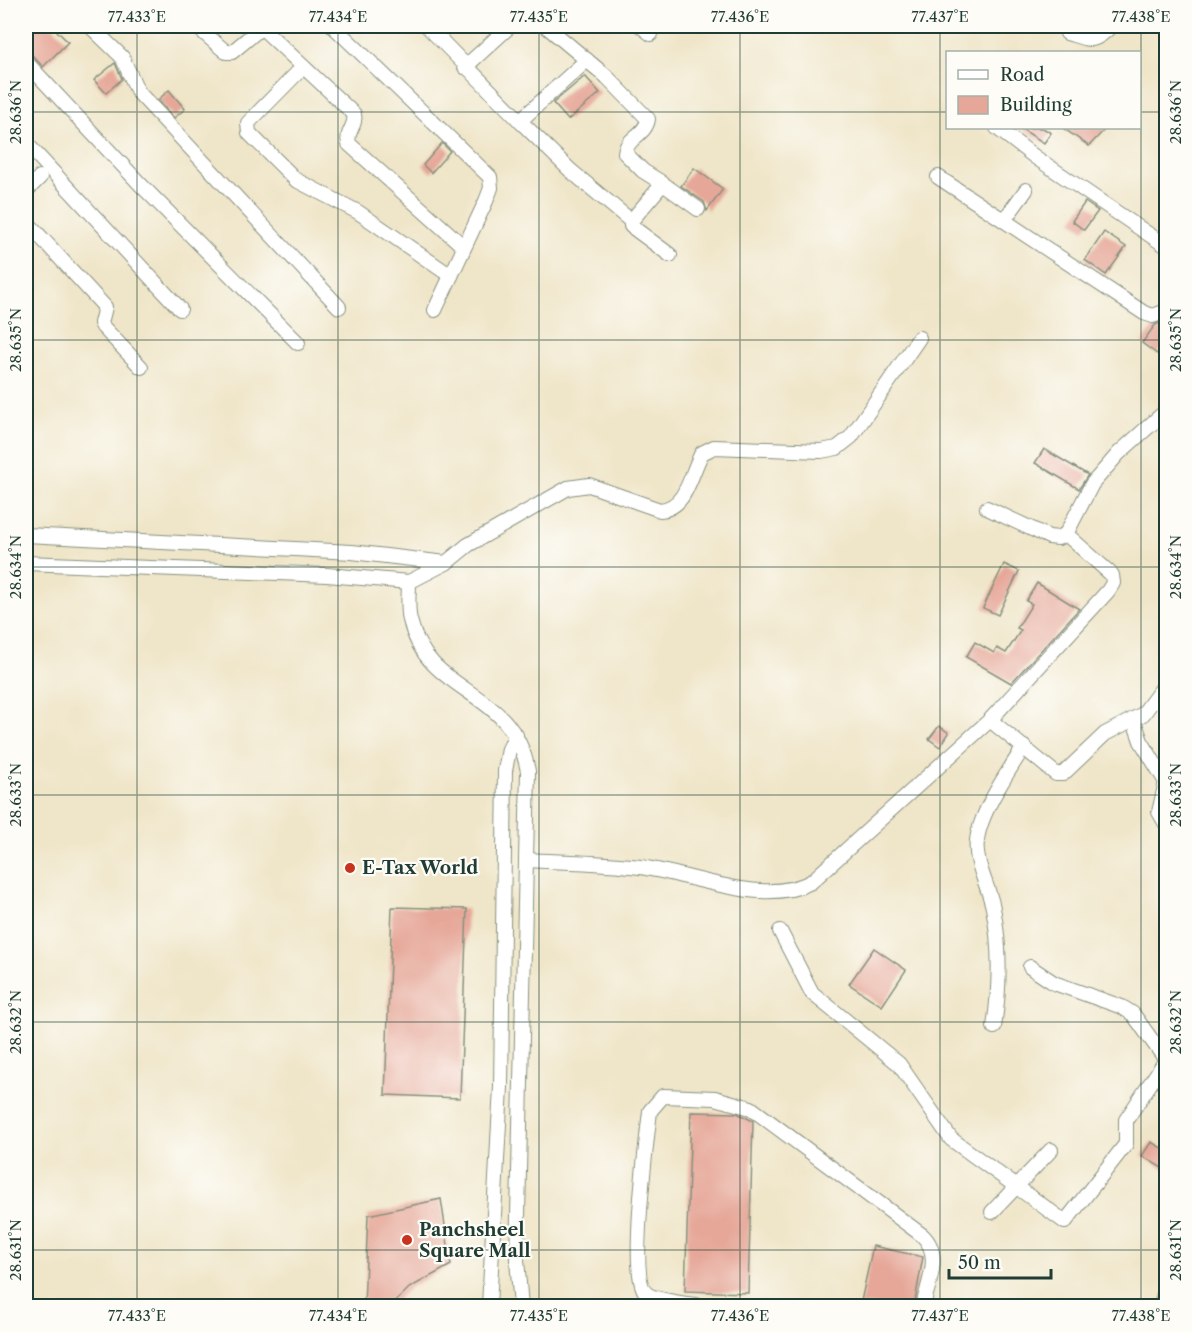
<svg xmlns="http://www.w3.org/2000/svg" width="1192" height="1332" font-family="'Libre Caslon Text',serif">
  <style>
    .building { fill: #e6a799 }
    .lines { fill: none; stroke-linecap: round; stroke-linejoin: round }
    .minor-casing { stroke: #87917e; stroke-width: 16 }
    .minor { stroke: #fff; stroke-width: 14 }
    .ticks { fill: none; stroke: #1f3d34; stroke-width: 1.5; stroke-opacity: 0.45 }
    .poi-dot { fill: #c8321e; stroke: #fdfcf7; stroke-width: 2 }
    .labels { text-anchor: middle; stroke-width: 4.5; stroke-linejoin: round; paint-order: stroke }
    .poi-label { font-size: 18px; font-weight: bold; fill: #1f3d34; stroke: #fdfcf7; text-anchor: start }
    .neatline { fill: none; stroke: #1f3d34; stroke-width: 2 }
    .ticks-label { font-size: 15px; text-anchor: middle; fill: #1f3d34 }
  </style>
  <rect width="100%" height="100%" fill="#fdfcf7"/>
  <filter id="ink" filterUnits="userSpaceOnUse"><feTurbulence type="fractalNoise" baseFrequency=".0167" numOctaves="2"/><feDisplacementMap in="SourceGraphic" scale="12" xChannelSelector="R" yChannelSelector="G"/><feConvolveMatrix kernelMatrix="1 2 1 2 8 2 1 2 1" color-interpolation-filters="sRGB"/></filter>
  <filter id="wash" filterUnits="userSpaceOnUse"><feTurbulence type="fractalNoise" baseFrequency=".008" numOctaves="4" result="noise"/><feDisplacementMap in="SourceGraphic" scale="24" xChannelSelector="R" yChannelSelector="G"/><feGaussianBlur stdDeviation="1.35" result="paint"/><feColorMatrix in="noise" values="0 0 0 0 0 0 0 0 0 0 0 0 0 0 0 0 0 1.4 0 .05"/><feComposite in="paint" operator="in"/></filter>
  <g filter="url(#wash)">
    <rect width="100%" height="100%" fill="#efe5c8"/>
    <g id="blocks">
      <g class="building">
        <path d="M37,26h15l16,16 -25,25 -11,-12 -6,-2v-16z"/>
        <path d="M115,63l7,16 -16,14 -12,-13z"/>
        <path d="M585,76l15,17 -32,27 -15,-17z"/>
        <path d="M169,90l16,19 -11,9 -16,-18z"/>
        <path d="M1020,128h23l8,5 -7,10z"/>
        <path d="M1063,128h43l-17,18z"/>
        <path d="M442,143l8,8 -19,22 -8,-8z"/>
        <path d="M694,168l29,21 -16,22 -3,-9 -23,-16z"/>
        <path d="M1085,202l13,9 -14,19 -12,-9z"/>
        <path d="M1104,232l22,15 -20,28 -21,-15z"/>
        <path d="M1164,321l3,19 -10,14 -15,-11 13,-18z"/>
        <path d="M1044,449l44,26 -9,14 -44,-26z"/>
        <path d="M1004,564l15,7 -21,44 -15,-7z"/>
        <path d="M1037,583l42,26 -68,74 -45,-26 9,-15 19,11 3,-5 9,5 15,-23 -4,-2 15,-24 -6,-3z"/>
        <path d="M939,726l10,7 -9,14 -11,-8z"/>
        <path d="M392,907l75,2 -7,189 -75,-3z"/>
        <path d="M874,948l32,22 -24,36 -33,-22z"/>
        <path d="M691,1112l46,1 16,8 -5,172 -63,-2z"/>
        <path d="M1151,1142l16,9v20l-25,-15z"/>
        <path d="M441,1199l10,66 -42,23 -18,18h-27l4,-91z"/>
        <path d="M873,1246l50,11 -9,49h-54z"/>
      </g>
    </g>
  </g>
  <g filter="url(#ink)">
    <use href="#blocks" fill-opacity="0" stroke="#87917e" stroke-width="1.5"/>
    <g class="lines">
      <defs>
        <g id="minor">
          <path d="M90,26l32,31 16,35 201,215"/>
          <path d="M196,26l30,26h6l31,-26"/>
          <path d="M333,26l157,151 1,11 -5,13 -51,109"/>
          <path d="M427,26l95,97"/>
          <path d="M546,26l61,51 41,42c-2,16 -22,19 -23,34l18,18 16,10 1,6 -29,34v5l39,29"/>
          <path d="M641,26l10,8"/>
          <path d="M1065,26l2,7c24,7 26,11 44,-7"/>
          <path d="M261,27l93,87c3,12 -9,18 -5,30l115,103"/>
          <path d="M587,60l-64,58 -1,5 49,48 60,50"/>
          <path d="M26,62l114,122 158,159"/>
          <path d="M303,67l-55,56 1,10 47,47 62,32 93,64"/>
          <path d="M465,67l45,-41"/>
          <path d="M997,128l38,29 131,89"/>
          <path d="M26,143l154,166"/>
          <path d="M938,177l206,136 9,3 13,-5"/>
          <path d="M659,181l39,28"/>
          <path d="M26,191l14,-14"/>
          <path d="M1005,219l21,-29"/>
          <path d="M26,221l79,86 -4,16 2,4 38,40"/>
          <path d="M987,508l62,29 9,1 8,-4 26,-50 27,-31 47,-42"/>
          <path d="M26,535l326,17 94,11"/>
          <path d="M26,563l301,12 82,7 37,-19 22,-18 100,-57 21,-3 71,25c27,-2 30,-36 42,-57l12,-6 107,4 16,-3 14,-11 68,-99"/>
          <path d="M409,582c0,12 -2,26 1,38 18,78 102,65 118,151l-11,489 4,46"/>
          <path d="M990,720l66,54h7l42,-40 38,-20 23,-31"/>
          <path d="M1134,721l7,20 25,41 -7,30 7,12"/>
          <path d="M526,860c38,2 77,2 114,7 52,7 122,40 171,15l179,-162 118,-129 5,-8 -1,-8 -46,-41"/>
          <path d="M780,931l32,62 87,71 52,75 114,83 61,-78v-24l40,-60"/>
          <path d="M1030,967l24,16 68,24 11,7 33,46"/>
          <path d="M994,1027c6,-40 7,-79 -1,-119 -4,-21 -19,-46 -16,-67 2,-27 32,-71 47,-94"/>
          <path d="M992,1212l59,-62"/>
          <path d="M489,1306l12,-219 4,-316 4,-22 7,-14"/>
          <path d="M702,1306c-13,-2 -45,-5 -55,-12 -19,-14 0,-155 3,-183l13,-15 52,2 36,10 171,127c21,19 6,48 1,71"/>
          <path d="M1161,1306l5,-20"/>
        </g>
      </defs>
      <use href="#minor" class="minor-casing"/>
      <use href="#minor" class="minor"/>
    </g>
  </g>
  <path class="ticks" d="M137,26v1280M338,26v1280M539,26v1280M740,26v1280M940,26v1280M1141,26v1280M26,112h922M1140,112h26M26,340h1140M26,567h1140M26,795h1140M26,1022h1140M26,1250h1140"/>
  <g class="poi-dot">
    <circle cx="350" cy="868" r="6"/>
    <circle cx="407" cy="1240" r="6"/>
  </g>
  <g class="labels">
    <g class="poi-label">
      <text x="362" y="874">E-Tax World</text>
      <text x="419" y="1236">Panchsheel<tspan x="419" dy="21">Square Mall</tspan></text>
    </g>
  </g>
  <rect width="1192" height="1332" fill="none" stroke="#fdfcf7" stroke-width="66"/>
  <rect x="946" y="51" width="195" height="78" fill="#fdfcf7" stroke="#a4b0a9" stroke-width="1.5"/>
  <rect x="958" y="70" width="30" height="9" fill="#ffffff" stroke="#a4b0a9" stroke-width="1.5"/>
  <text x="1000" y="81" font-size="18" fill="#1f3d34">Road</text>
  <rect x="958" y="96" width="30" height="18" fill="#e6a799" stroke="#a4b0a9" stroke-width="1.5"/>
  <text x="1000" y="111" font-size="18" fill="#1f3d34">Building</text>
  <path d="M949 1269v9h102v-9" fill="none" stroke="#1f3d34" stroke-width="3"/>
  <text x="958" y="1269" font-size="18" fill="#1f3d34" stroke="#fdfcf7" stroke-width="4.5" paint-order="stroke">50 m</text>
  <rect x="33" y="33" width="1126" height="1266" class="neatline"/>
  <g class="ticks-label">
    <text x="137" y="22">77.433°E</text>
    <text x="338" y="22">77.434°E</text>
    <text x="539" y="22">77.435°E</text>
    <text x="740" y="22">77.436°E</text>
    <text x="940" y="22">77.437°E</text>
    <text x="1141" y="22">77.438°E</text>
    <text transform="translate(16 112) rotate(-90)" y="5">28.636°N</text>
    <text transform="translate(1176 112) rotate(-90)" y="5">28.636°N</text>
    <text transform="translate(16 340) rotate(-90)" y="5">28.635°N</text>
    <text transform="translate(1176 340) rotate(-90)" y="5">28.635°N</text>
    <text transform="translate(16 567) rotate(-90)" y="5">28.634°N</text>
    <text transform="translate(1176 567) rotate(-90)" y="5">28.634°N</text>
    <text transform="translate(16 795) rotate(-90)" y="5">28.633°N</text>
    <text transform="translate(1176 795) rotate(-90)" y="5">28.633°N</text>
    <text transform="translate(16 1022) rotate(-90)" y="5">28.632°N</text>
    <text transform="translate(1176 1022) rotate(-90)" y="5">28.632°N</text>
    <text transform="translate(16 1250) rotate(-90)" y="5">28.631°N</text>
    <text transform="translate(1176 1250) rotate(-90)" y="5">28.631°N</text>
    <text x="137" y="1321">77.433°E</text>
    <text x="338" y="1321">77.434°E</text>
    <text x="539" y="1321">77.435°E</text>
    <text x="740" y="1321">77.436°E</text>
    <text x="940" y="1321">77.437°E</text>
    <text x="1141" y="1321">77.438°E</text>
  </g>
</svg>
